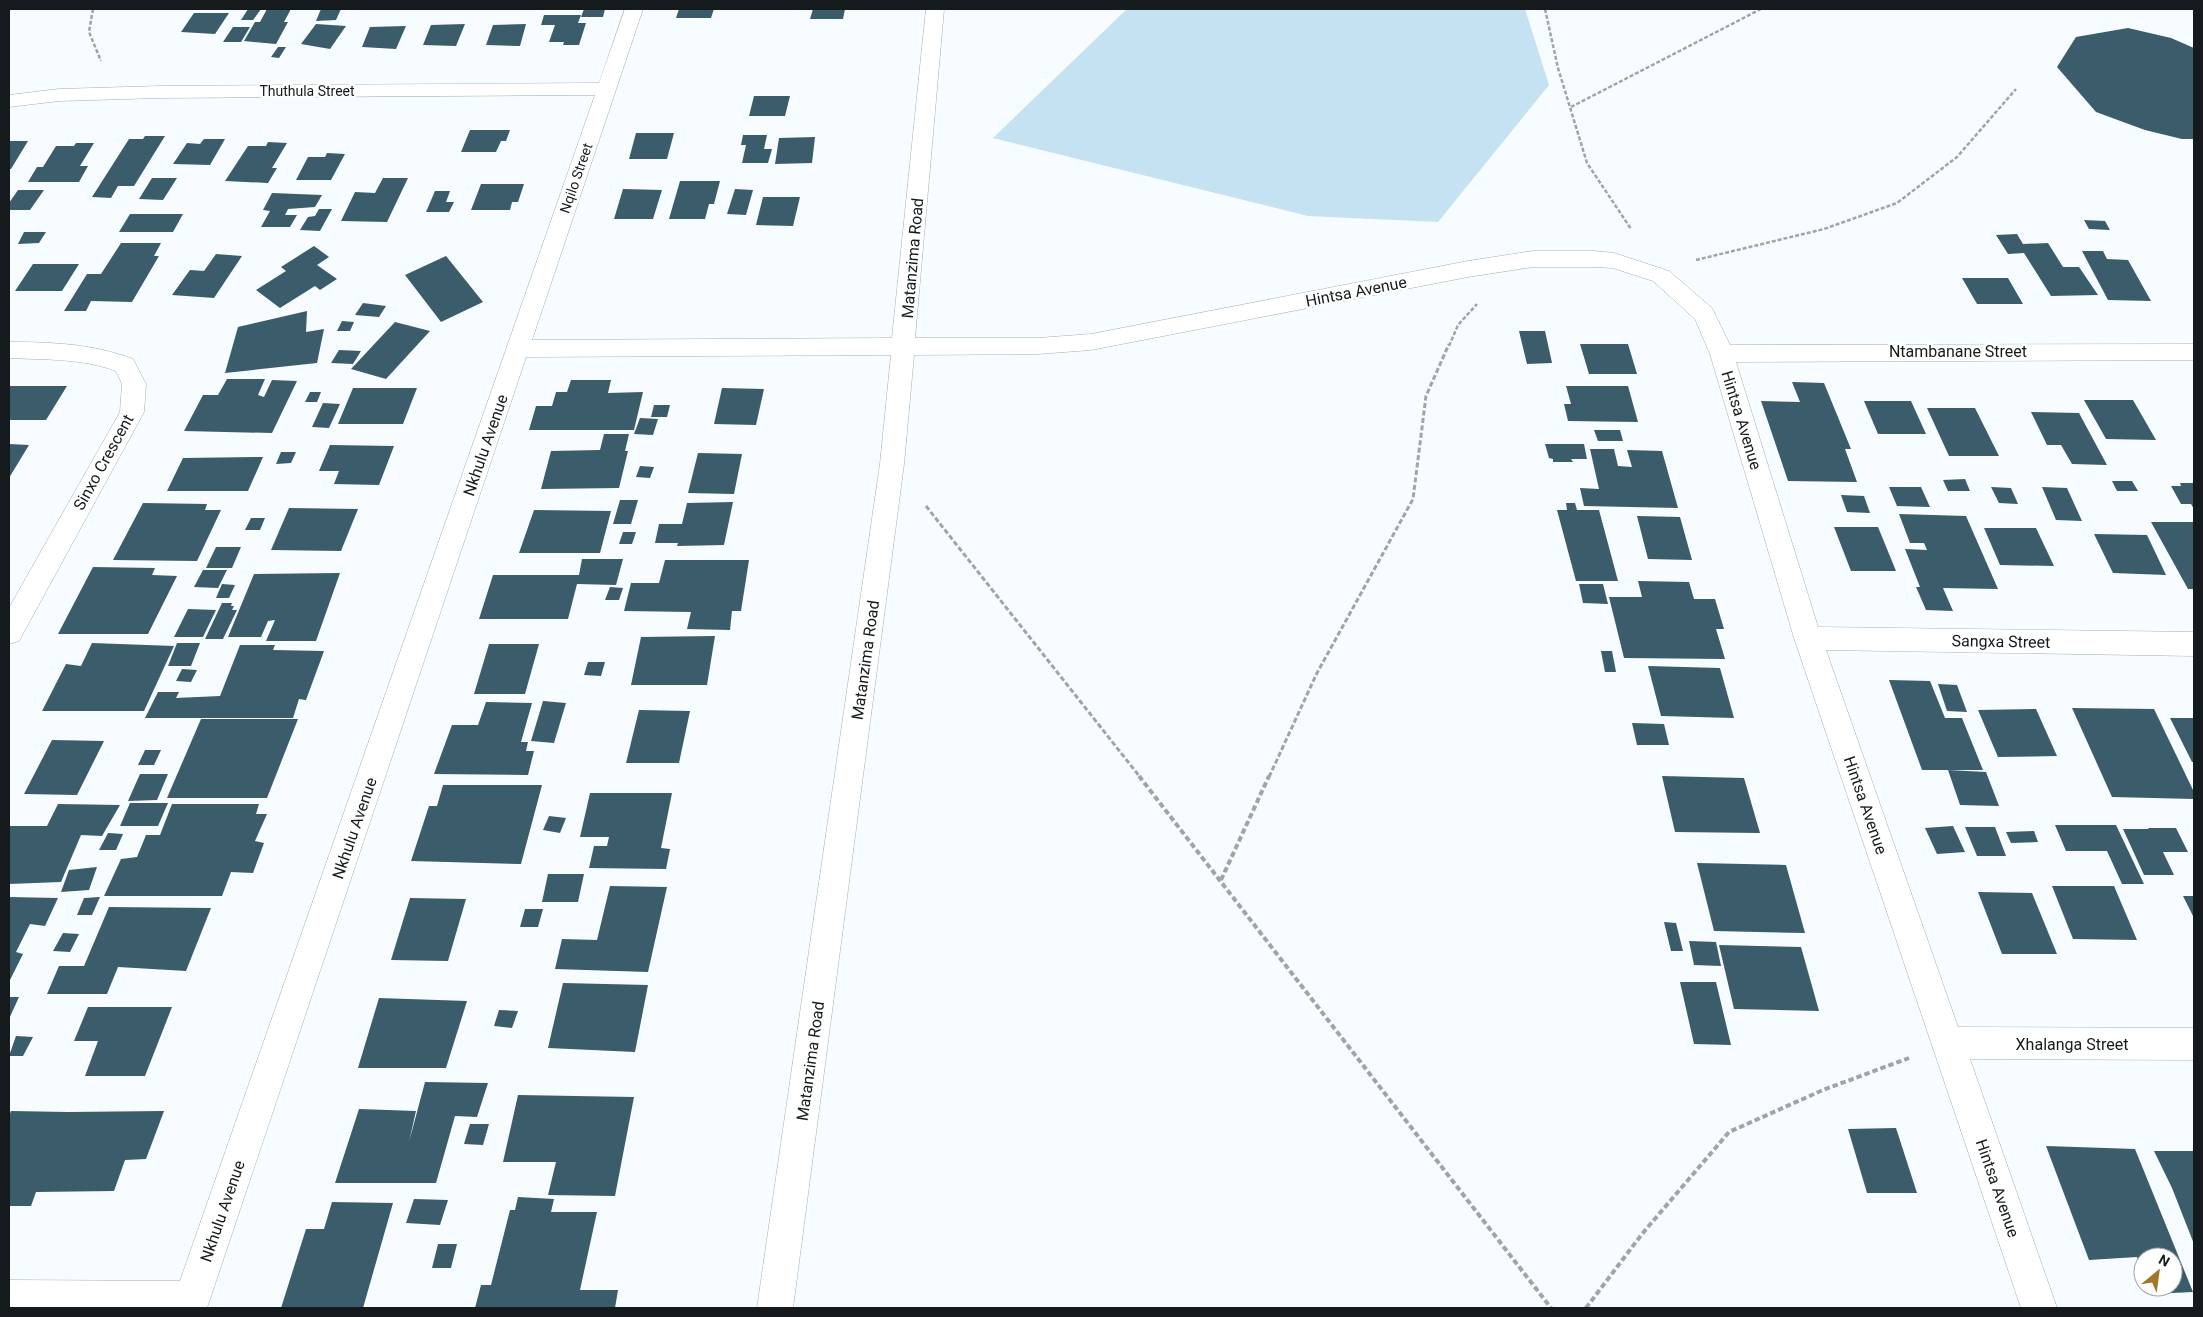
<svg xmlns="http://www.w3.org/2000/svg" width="2203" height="1317" font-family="Roboto,sans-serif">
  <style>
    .green { fill: #c4e2f1 }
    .building { fill: #3b5c6b }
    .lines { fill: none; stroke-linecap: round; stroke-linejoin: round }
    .minor-casing { stroke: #a2b0b7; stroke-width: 1 }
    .path-far2 { stroke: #9fa5a7; stroke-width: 2.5; stroke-dasharray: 4 2; stroke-linecap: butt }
    .path-far1 { stroke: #9fa5a7; stroke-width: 3; stroke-dasharray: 5 2.5; stroke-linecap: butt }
    .path { stroke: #9fa5a7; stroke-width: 4; stroke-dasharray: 5.5 3; stroke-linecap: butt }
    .minor { fill: #fff; fill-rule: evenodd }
    .labels { text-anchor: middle; stroke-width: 5; stroke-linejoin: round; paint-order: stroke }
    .far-street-label { font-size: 14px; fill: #151b1d; stroke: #fff }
    .street-label { font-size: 16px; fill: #151b1d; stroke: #fff }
  </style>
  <rect width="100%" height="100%" fill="#f6fcff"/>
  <path class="green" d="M1127,9h398l24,76 -111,137 -130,-6 -315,-78z"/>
  <g class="building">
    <path d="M248,9h13l-8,11h-12z"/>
    <path d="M267,9h24l-7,13h4l-12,22 -32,-3 11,-19h5z"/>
    <path d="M321,9h20l-5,11 -20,1z"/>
    <path d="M584,9h21l-2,8h-22z"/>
    <path d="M679,9h35l-3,9h-35z"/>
    <path d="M813,9h32l-2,10h-33z"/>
    <path d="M194,13h35l-14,21 -34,-2z"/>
    <path d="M544,15h37l-3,8h8l-7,22h-16l1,-3h-15l6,-17h-14z"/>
    <path d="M316,24l30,2 -16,23 -29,-5z"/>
    <path d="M465,24l-9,22 -33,-1 8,-20z"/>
    <path d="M526,24l-6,22 -34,-1 7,-20z"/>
    <path d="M406,26l-10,23 -34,-2 8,-20z"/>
    <path d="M233,27h17l-9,15h-18z"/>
    <path d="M2128,28l43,10 23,10v91h-12l-37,-9 -49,-18 -39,-45 19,-30z"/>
    <path d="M278,47h8l-7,11 -8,-1z"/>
    <path d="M754,96h36l-5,20h-36z"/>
    <path d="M470,130h40l-4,11h-5l-5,11h-35z"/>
    <path d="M636,133h38l-7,26h-38z"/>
    <path d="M743,135h24l-3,14h8l-4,14h-26l4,-18h-5z"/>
    <path d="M145,136h20l-31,50h-16l-7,12 -19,-1 37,-58h14z"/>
    <path d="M815,137l-3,26 -37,1 4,-26z"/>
    <path d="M204,139h21l-15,26 -37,-1 14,-21 13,1z"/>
    <path d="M9,141h19l-17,28h-2z"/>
    <path d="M268,142l19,1 -15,25h5l-9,15 -43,-2 23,-35h18z"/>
    <path d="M76,143h18l-14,23h8l-9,16h-51l9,-15h6l13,-21h18z"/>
    <path d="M327,153l18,1 -14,26h-35l12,-23h17z"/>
    <path d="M152,178h25l-14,22 -24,-1z"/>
    <path d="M383,178h25l-21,44 -46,-1 14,-29 20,1z"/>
    <path d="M680,181h40l-6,23h-5l-4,15h-36z"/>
    <path d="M481,184h43l-6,18h-6l-2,8h-39z"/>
    <path d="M623,189l39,1 -9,29h-39z"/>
    <path d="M735,189l18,1 -7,25 -19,-1z"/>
    <path d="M18,190h26l-14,20h-21v-7z"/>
    <path d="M435,191h15l-4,11h8l-5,10h-23z"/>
    <path d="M272,193l50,2 -7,12 -27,2 -3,6h12l-7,12h-29l9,-16 -7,-1z"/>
    <path d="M763,197h37l-7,29 -37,-1z"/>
    <path d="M319,209h13l-12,22 -20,-1 8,-13 7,-1z"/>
    <path d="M130,214h53l-10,18h-54z"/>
    <path d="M2084,220l21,1 5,9 -21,-1z"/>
    <path d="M24,232h22l-7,11 -21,1z"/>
    <path d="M2017,234l6,10 25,-1 15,24h16l19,28 -47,1 -27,-43 -16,1 -12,-19z"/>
    <path d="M121,243h40l-7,13h5l-27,46 -41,-1 -5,10h-22l23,-37h14z"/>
    <path d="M314,246l15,11 -12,8 20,14 -17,11 -5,-4 -35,22 -24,-18 30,-19 -5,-4z"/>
    <path d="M2082,251h21l4,8 21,1 23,41 -43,-1z"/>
    <path d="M216,254l26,2 -28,42 -42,-3 18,-25 14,1z"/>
    <path d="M446,256l37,46 -42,20 -36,-47z"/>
    <path d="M33,264h46l-17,27h-47z"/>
    <path d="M1962,278h46l15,26h-46z"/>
    <path d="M363,303l23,3 -7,11 -24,-2z"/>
    <path d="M307,311l-1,21 18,-3 -7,34 -92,10 13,-46z"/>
    <path d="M342,321l12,1 -4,9h-13z"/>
    <path d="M395,322l35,9 -44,48 -35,-10z"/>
    <path d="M1519,331h26l7,32 -25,1z"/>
    <path d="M1580,344h48l9,30h-48z"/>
    <path d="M339,350l22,1 -8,13 -22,-1z"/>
    <path d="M227,379h38l-7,16 6,2 8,-17 25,1 -25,52 -88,-2 19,-36h15z"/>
    <path d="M571,380h40l-3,13 35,-1 -9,38h-105l7,-24h16l4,-14h11z"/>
    <path d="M1792,382l32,1 27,66h-6l12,33 -69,-1 -27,-80 39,1z"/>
    <path d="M9,386h58l-21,34h-37z"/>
    <path d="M1566,386h62l10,36 -70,-1 -4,-17h7z"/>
    <path d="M353,388h64l-14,36h-65z"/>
    <path d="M722,388l42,1 -8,36 -42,-1z"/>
    <path d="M310,392h11l-4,10h-12z"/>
    <path d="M2084,400h49l23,40 -50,-1z"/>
    <path d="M1864,401h47l15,33h-48z"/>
    <path d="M323,403l17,1 -11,24 -17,-1z"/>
    <path d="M654,405h16l-3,12h-16z"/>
    <path d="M1927,408h48l24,48h-50z"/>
    <path d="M2031,412l48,1 28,52 -35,-1 -11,-19h-14z"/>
    <path d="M640,418l18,1 -5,16 -19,-1z"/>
    <path d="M1594,430h26l3,11h-25z"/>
    <path d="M604,434h25l-4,17h3l-9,37 -78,1 10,-38 49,-1z"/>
    <path d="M9,444l20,1 -20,33z"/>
    <path d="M1545,444h39l3,15h-16l2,3h-20v-3l-4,-1z"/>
    <path d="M330,445l64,1 -15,39 -45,-1 5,-13h-20z"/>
    <path d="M1590,449h24l4,17 14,1 -5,-17 35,1 16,57 -94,-2 -4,-18 19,1z"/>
    <path d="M281,452h15l-5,11 -15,1z"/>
    <path d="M698,453l44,1 -8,40 -46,-1z"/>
    <path d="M263,457l-15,34h-81l16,-33z"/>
    <path d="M640,466l14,1 -4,11 -14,-1z"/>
    <path d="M1965,479l5,12h-22l-5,-11z"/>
    <path d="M2112,481h20l6,10h-21z"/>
    <path d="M2180,483h14v26l-3,-5h-10l-10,-18h10z"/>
    <path d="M1889,487h32l9,20 -33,-1z"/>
    <path d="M1991,487l20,1 7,16 -19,-1z"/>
    <path d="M2042,487l25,1 15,33 -26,-1z"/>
    <path d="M1841,495l23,1 6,17 -23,-1z"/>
    <path d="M620,500h18l-7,24h-18z"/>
    <path d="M733,502l-9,43 -47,1 1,-3h-23l4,-19h23l5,-21z"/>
    <path d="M143,503l64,1 -2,6h16l-24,51 -84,-1z"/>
    <path d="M1566,503h9l2,7h22l19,71h-42l-19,-71h10z"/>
    <path d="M289,508l69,1 -17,42 -70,-1z"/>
    <path d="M534,510l77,1 -11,42h-81z"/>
    <path d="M1899,514l67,2 32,73 -55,-1 10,23 -27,-1 -10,-23h4l-15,-38 22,1 -3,-7h-14z"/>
    <path d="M1637,516l43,1 12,43 -44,-1z"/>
    <path d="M251,518h14l-5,12h-15z"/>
    <path d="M2151,522h43v67h-6z"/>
    <path d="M1834,527h44l18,44h-45z"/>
    <path d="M1984,528h52l18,38 -54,-1z"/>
    <path d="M623,532h13l-4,12h-13z"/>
    <path d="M2094,534l53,1 19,40 -53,-2z"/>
    <path d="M216,547h25l-9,21h-26z"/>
    <path d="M582,559h41l-7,26 -39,-1 -9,35h-89l14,-44h86z"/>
    <path d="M665,560h84l-8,51h-9l-2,19 -43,-1 4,-17 -67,-1 7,-28h28z"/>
    <path d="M93,567l62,1 -3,7 25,1 -29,58h-90z"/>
    <path d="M203,570h24l-9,18 -24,-1z"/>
    <path d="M340,573l-24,68h-50l9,-21 -7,1 -7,16h-33l26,-63z"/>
    <path d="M1638,581l51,1 5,17h21l9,30h-8l9,30 -101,-1 -15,-61h33z"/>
    <path d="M222,584l13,1 -6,13h-13z"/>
    <path d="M1579,584h24l5,20 -25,-1z"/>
    <path d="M610,587l13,1 -4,12h-14z"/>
    <path d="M222,603h10l-1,3h3l-2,4h5l-14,29h-18z"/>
    <path d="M188,609l28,1 -13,27h-29z"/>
    <path d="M715,636l-8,49h-76l10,-48z"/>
    <path d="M92,643l82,3 -30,65h-102l24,-47 15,2z"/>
    <path d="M177,643h23l-9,23h-23z"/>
    <path d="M489,644h50l-14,50h-51z"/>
    <path d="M240,645h35l-2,5 51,1 -18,49 -7,-1 -6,19h-148l13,-26h21l-3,6 44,-2z"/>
    <path d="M1601,651h11l4,21h-11z"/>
    <path d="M588,662h17l-4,14 -17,-1z"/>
    <path d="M1648,666l72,2 14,50 -73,-2z"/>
    <path d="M182,669l15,1 -6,12 -15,-1z"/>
    <path d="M1889,680l41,1 15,37h17l21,52h-61z"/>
    <path d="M1938,684l19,1 10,27 -20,-1z"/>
    <path d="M543,701l23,2 -12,40 -23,-2z"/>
    <path d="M486,702l46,1 -11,39h7l-2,9h8l-6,24 -94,-1 18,-49h26z"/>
    <path d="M2072,708l82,1 40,83v7l-82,-2z"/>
    <path d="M2036,709l21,47 -59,1 -20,-47z"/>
    <path d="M639,710l51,1 -11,52h-53z"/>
    <path d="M2170,718h24v44h-2z"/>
    <path d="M201,719h97l-31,79h-100z"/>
    <path d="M1632,723l32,1 5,21h-32z"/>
    <path d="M52,740l52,1 -27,54 -53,-1z"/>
    <path d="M145,750h16l-7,15h-16z"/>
    <path d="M1948,770l38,2 13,34 -39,-1z"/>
    <path d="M140,774h28l-11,26 -29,1z"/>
    <path d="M1662,776l82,2 16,55 -85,-1z"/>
    <path d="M443,785h99l-21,79 -110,-3 18,-55h8z"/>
    <path d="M590,793h82l-11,55 9,1 -4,20 -77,-1 5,-22h13l2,-9h-29z"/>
    <path d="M130,803h38l-10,23h-38z"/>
    <path d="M58,804l62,1 -18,31 -21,-1 -20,47 -52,2v-58h38z"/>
    <path d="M172,804h87l-3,10h11l-12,27 9,2 -11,30 -22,-1 -9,24h-118l17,-37 16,-2 9,-22h14z"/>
    <path d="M549,816l17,2 -6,15 -17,-3z"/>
    <path d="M2055,825h61l28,59h-22l-15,-33h-41z"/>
    <path d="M1953,826l12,26 -28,2 -12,-26z"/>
    <path d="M1965,827h30l11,29h-29z"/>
    <path d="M2148,828h28l12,24h-25l11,23h-30l-21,-46h26z"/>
    <path d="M2034,831l4,11 -27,1 -5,-11z"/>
    <path d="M108,833l15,1 -7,16h-17z"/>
    <path d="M1697,863l89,2 19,68 -91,-2z"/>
    <path d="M97,867l-8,23 -28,2 8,-22z"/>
    <path d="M548,874h36l-6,28h-36z"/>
    <path d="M610,886l57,1 -19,85 -93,-3 7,-30 35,1z"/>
    <path d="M2052,886h62l23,54 -64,-1z"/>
    <path d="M1978,892l54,1 25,61h-55z"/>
    <path d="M2183,896h11v22z"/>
    <path d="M9,897l49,1 -13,28 -15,-2 -14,28 7,2 -14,28z"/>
    <path d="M100,897l-8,18h-15l7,-17z"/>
    <path d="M410,898l56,1 -18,62 -57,-1z"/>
    <path d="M109,907l102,1 -25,63 -68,-4 -11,27h-60l12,-28h25z"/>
    <path d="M525,909h18l-5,18h-18z"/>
    <path d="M1664,922l12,1 7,28h-12z"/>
    <path d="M63,933l16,1 -9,18 -17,-1z"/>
    <path d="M1689,941l27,1 5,24 -27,-1z"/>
    <path d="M1719,945l82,2 18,64 -85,-2z"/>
    <path d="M1680,982h36l15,63 -37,-1z"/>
    <path d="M563,983l85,2 -13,67 -87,-4z"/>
    <path d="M9,997h10l-10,22z"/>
    <path d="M379,998l88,3 -21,67h-88z"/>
    <path d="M88,1007h84l-27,69h-60l13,-35h-24z"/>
    <path d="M499,1010l19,1 -6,17 -18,-2z"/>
    <path d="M16,1036l17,1 -10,19h-14z"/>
    <path d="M425,1082l63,1 -11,34 -22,-1 -19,67h-101l24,-74 57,2 -7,31z"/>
    <path d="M518,1095l116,2 -19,99 -67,-1 8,-33h-53z"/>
    <path d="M11,1111l57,1 96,-1 -18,48 -21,1 -11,31 -78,1 -5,14h-22v-90z"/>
    <path d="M470,1124h19l-6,21 -19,-1z"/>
    <path d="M1896,1128l21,65h-50l-19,-64z"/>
    <path d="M2046,1146l89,3 58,143 -42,2 -3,-7h25v-30h-30v16l-6,-16 -48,3z"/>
    <path d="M2154,1151h40v93l-22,-56z"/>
    <path d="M518,1197l36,2 -3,13h46l-17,78h38l-3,18h-140l6,-23h10l19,-75h5z"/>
    <path d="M414,1199l34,1 -8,25 -34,-2z"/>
    <path d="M332,1202l61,1 -30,105h-82l25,-79h18z"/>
    <path d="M438,1244h19l-6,24h-19z"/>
  </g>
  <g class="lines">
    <defs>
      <g id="minor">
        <path d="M625,9h18l-111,331 360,-2 34,-329h18l-29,329h123l53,-4 377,-73 65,-10h61l20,2 55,18 43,37 18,37 464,-1v16l-458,2 82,265 376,5v24l-368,-6 132,377 236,1v32l-224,-1 87,249h-36l-227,-670 -84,-284 -15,-35 -42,-38 -40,-13 -19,-1h-61l-65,10 -377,73 -53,4 -124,1 -10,109 -111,844h-36l123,-844 11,-109 -365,2 -319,951h-198v-28l171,1 415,-1186 -435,3 -101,3 -50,6v-12l50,-6 101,-3 439,-3z"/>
        <path d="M9,342c43,0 84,2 124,17l13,25 -2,28 -125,229 -10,3v-36l111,-196 2,-28 -6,-13c-35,-13 -71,-11 -107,-13z"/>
      </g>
    </defs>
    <use href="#minor" class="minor-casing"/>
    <g class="path-far2">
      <path d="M93,9l-4,23 12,29"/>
      <path d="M1545,9l13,59 29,95 44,66"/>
      <path d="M1571,107l190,-98"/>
      <path d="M1696,260l128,-31 73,-26 60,-46 59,-68"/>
      <path d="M1449,346l9,-21 19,-21"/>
    </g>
    <g class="path-far1">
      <path d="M926,506l214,271"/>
      <path d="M1269,777l48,-104 96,-174 13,-103 23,-52"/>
    </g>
    <g class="path">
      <path d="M1139,776l412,532"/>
      <path d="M1221,880l48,-104"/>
      <path d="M1586,1308l56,-74 87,-102 94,-42 86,-32"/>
    </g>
    <use href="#minor" class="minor"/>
  </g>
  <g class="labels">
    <g class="far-street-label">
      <text x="307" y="96">Thuthula Street</text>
      <text transform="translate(576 178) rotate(-71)" y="5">Nqilo Street</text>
    </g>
    <g class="street-label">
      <text transform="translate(912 258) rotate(-85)" y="6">Matanzima Road</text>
      <text transform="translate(1356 291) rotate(-11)" y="6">Hintsa Avenue</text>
      <text x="1958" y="357">Ntambanane Street</text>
      <text transform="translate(1742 420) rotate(73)" y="6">Hintsa Avenue</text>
      <text transform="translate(485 445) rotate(-71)" y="6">Nkhulu Avenue</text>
      <text transform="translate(103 462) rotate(-61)" y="6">Sinxo Crescent</text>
      <text transform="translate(2001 641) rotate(1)" y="6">Sangxa Street</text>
      <text transform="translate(865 660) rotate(-82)" y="6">Matanzima Road</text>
      <text transform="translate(1866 805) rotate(71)" y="6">Hintsa Avenue</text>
      <text transform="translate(354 828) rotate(-71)" y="6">Nkhulu Avenue</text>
      <text x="2072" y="1050">Xhalanga Street</text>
      <text transform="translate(810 1061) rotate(-82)" y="6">Matanzima Road</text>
      <text transform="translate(1998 1188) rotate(71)" y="6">Hintsa Avenue</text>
      <text transform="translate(222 1211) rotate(-71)" y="6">Nkhulu Avenue</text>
    </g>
  </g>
  <rect width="2203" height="1317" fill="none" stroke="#151b1d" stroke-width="20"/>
  <g transform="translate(2158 1272) rotate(29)"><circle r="24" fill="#ffffff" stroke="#a1a4a5"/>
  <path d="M0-4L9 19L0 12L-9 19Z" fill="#a27627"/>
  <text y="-8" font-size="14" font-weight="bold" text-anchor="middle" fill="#151b1d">N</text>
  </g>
</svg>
